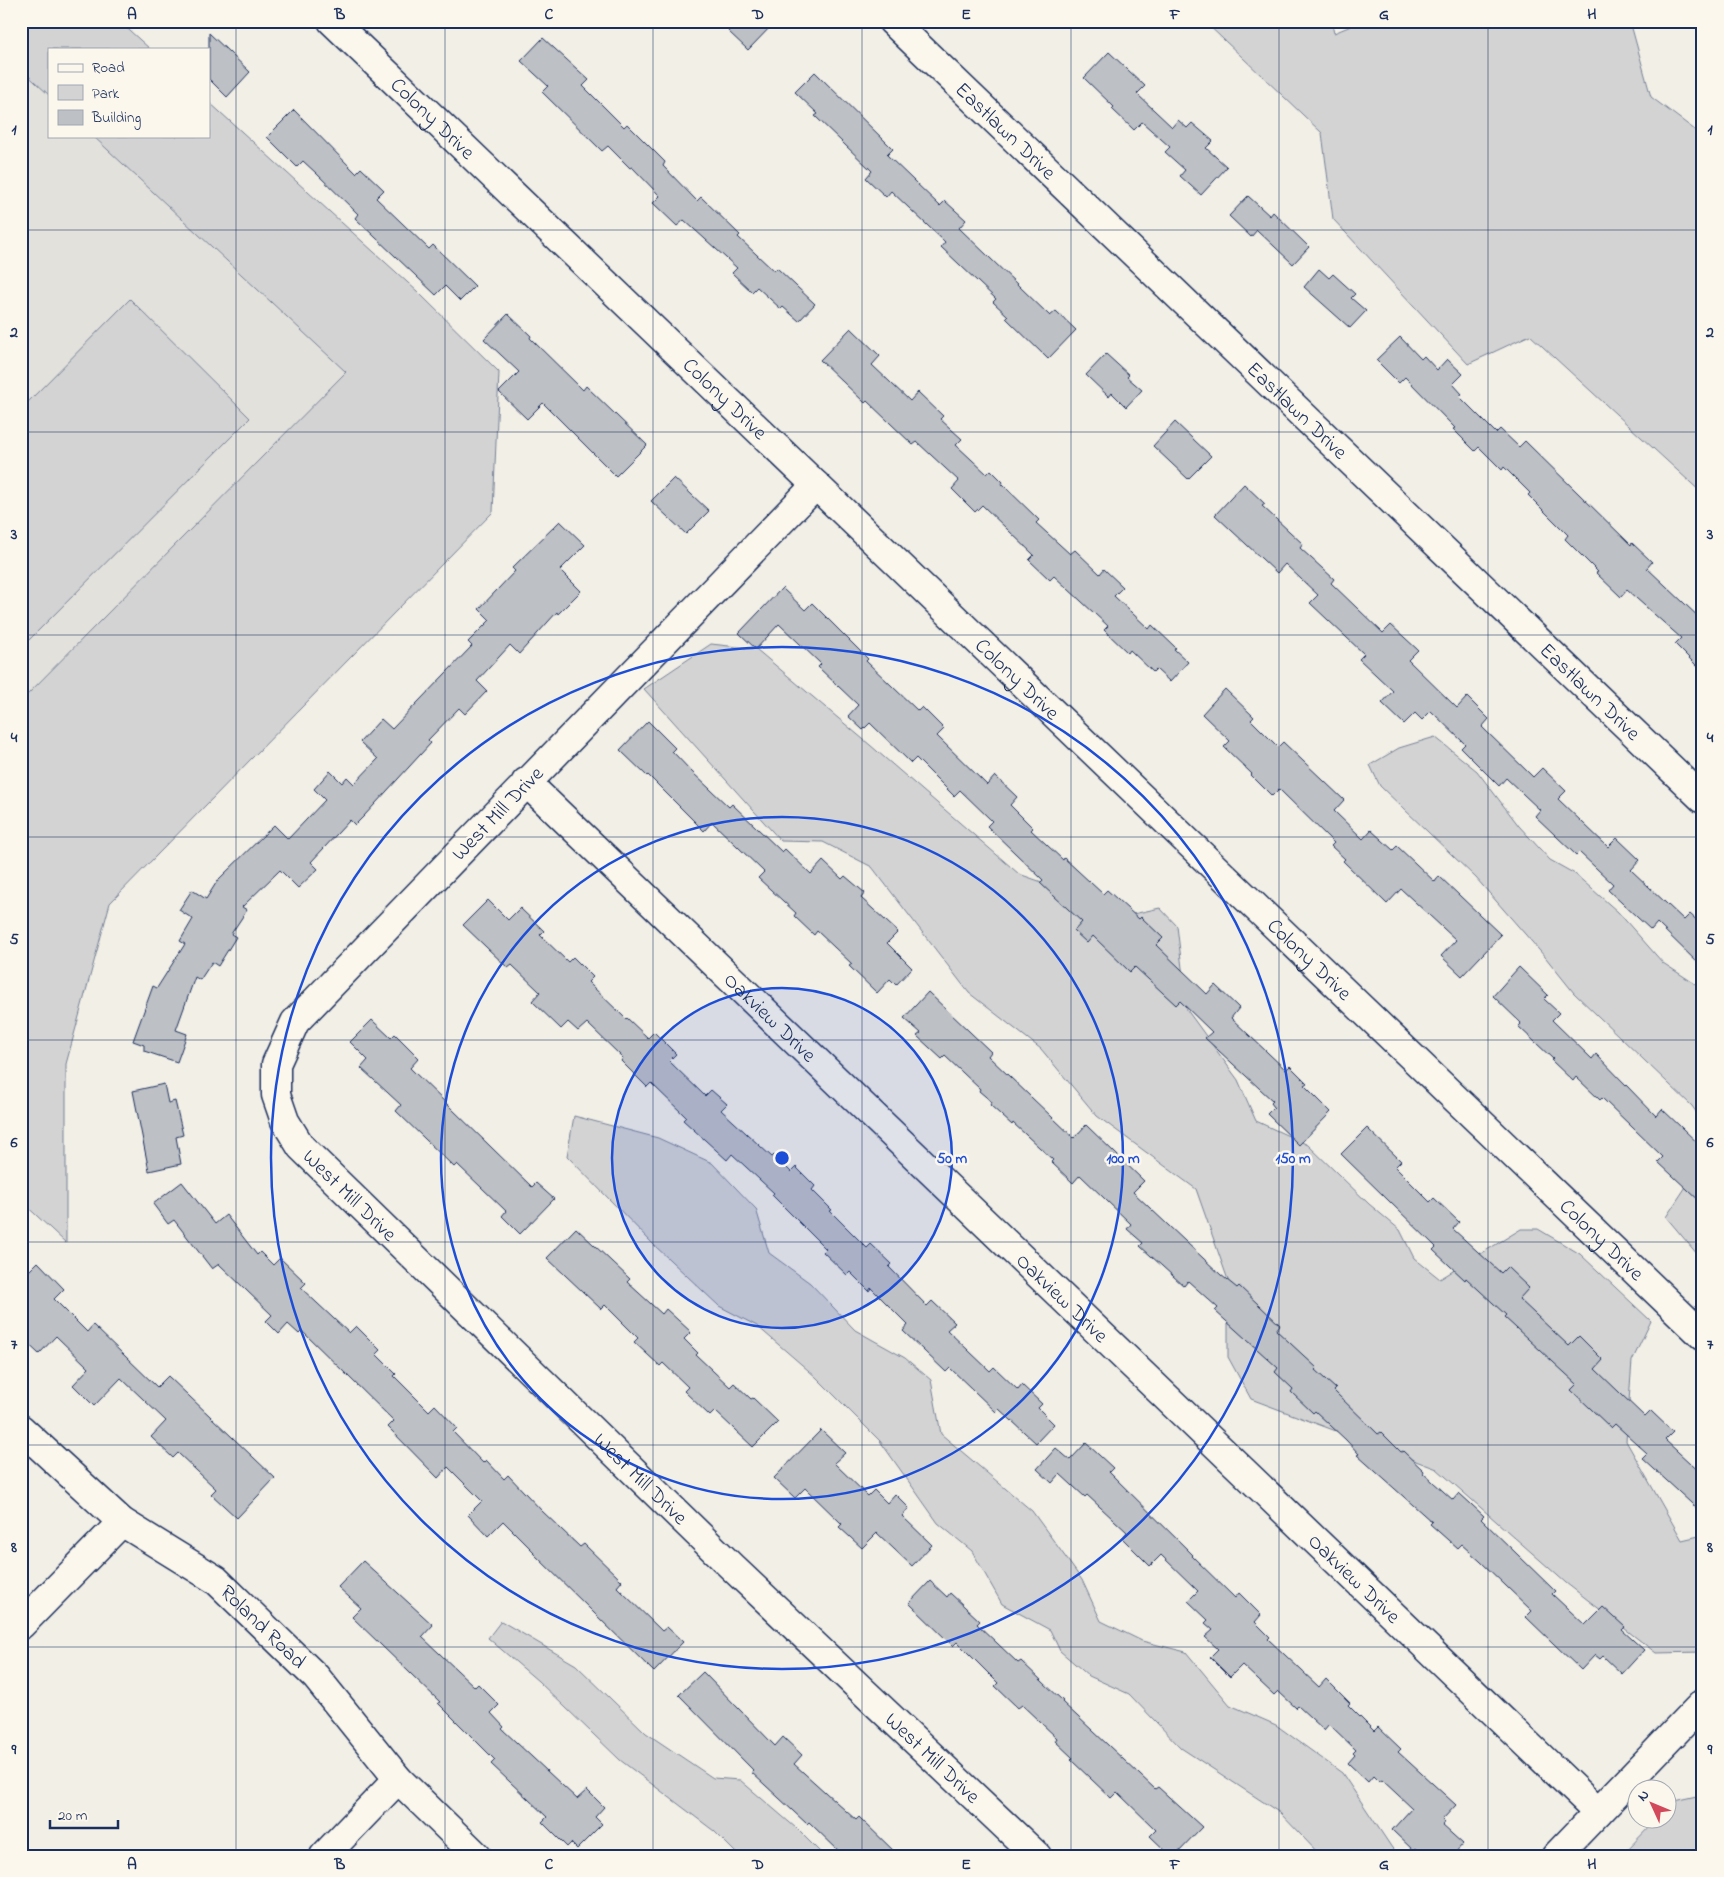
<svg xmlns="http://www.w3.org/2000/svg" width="1724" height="1877" font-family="'Indie Flower',sans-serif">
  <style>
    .built { fill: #e2e1dc }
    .green { fill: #d2d3d2; stroke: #768198 }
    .building { fill: #bdc0c4; stroke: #1b2f5e }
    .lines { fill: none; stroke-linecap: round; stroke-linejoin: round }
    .minor-casing { stroke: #1b2f5e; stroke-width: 31 }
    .minor { stroke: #fbf7ec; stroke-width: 28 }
    .grid { fill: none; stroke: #1b2f5e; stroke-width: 1; stroke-opacity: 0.55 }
    .ring { fill: none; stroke: #1d4ed8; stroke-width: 2.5 }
    .labels { text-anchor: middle; stroke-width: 5; stroke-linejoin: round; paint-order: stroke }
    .street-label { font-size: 21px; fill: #1b2f5e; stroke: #fbf7ec }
    .centre { fill: #1d4ed8; stroke: #fbf7ec; stroke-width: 2.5 }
    .ring-label { font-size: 15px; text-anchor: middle; font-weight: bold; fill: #1d4ed8; stroke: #fbf7ec; stroke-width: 5; stroke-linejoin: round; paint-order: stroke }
    .neatline { fill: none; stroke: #1b2f5e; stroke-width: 2 }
    .grid-label { font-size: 16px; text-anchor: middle; font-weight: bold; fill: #1b2f5e }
  </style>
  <rect width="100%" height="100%" fill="#f2efe6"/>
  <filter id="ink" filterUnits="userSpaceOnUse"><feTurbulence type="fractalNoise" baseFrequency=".02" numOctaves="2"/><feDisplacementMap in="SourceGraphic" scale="10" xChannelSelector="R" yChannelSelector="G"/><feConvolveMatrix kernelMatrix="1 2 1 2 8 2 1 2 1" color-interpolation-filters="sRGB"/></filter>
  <g filter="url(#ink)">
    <path class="built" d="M21,69l28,26v41h44l253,236 -325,329z"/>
    <g class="green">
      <path d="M21,21h98l31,28h-101v46l-28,-26z"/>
      <path d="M1204,21h127l3,12 29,-12h267l21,76 52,39v358l-173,-159 -62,29 -135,-145 -11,-86z"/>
      <path d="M209,102l209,190 81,80 -6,140 -383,391 -44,161v179l-45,-42v-500l325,-329 -253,-236h116z"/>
      <path d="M130,299l120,119 -229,230v-239z"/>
      <path d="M711,644l45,5 114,96 149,129 114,40 27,-6 17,18 10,84 51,70 18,41 52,24 61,59 31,26 14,28 26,21 81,-50h17l42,25 71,67 -19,40 -6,80 56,99 21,-5v117l-47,1 -90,-70 -129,-114 -186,-70 -23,-42v-77l-32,-91 -99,-73 -56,-67 -72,-56 -97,-126 -49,-25 -42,-1 -137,-152z"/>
      <path d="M1435,737l42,34 42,55 31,34 25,14 43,38 45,51 40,26v133l-11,-16 -118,-113 -28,-35 -70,-80 -96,-92 -10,-21 29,-17z"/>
      <path d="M574,1116l84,22 54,25 44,46 13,44 41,30 45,47 50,28 26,22 10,54 91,77 50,69 19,41 41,20 44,11 44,53 46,20 66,48 50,75 9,8h-80l-41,-43 -99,-65 -52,-54 -40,-18 -29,-25 -10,-21 -48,-26 -30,-53 -34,-28 -58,-82 -64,-64 -59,-51 -38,-20 -65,-61 -87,-89z"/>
      <path d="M1703,1161v100l-37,-44z"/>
      <path d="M501,1621l75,44 70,68 67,45 27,2 56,48 28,28h-85l-25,-25 -94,-71 -82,-79 -50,-43z"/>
      <path d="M1701,1795l2,1v60h-82l35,-36h10l1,-11 7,-8z"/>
    </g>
    <g class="building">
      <path d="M737,21h39l-28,29 -20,-19z"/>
      <path d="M209,33l41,39 -23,25 -18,-18z"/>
      <path d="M543,38l46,42 -6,6 41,41 3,-3 38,38 -2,4 34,35 4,-4 39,38 -2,2 36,34 3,-3 38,36 -16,17 -16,-14 -2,2 -24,-22 -5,5 -20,-19 5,-5 -53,-48 -7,6 -24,-23 7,-7 -28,-29 -2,1 -22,-22 -6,5 -60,-59 6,-6 -27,-25z"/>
      <path d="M1109,52l36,34 -8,8 35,33 6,-7 9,8 5,-5 21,18 -7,7 21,19 -26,28 -21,-19 5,-6 -20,-18 5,-5 -28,-25 -8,8 -22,-21 2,-2 -30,-29z"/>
      <path d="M815,72l78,77 -6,6 53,51 5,-5 21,19 -7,8 91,88 6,-5 20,19 -28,29 -42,-41 2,-2 -15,-14 3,-3 -55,-52 4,-5 -54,-51 -5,6 -20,-19 6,-7 -57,-55 3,-2 -23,-22z"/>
      <path d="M294,110l62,63 5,-5 23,22 -8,8 53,51 4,-4 42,41 -15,15 -15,-15 -9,9 -81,-77 3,-4 -42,-41 -13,-12 -6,6 -30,-30z"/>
      <path d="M1248,196l22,20 3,-4 36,35 -16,17 -36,-34 -6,7 -22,-21z"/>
      <path d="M1319,269l10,9 4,-4 22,20 -4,4 15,13 -16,17 -46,-41z"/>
      <path d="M508,314l23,22 -1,2 53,52 3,-4 61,59 -31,31 -73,-73 -16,16 -28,-27 20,-20 -35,-33z"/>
      <path d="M851,328l29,28 -8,9 38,36 8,-9 25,24 -3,3 22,20 -6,6 31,29 4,-4 12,12 -1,2 37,36 -3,3 34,31 5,-4 25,24 4,-5 19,18 -9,9 35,33 3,-4 24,23 -2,1 14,13 -18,20 -14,-13 -3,3 -23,-22 -2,3 -24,-23 4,-4 -54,-50 -4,4 -21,-20 5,-5 -52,-50 -7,7 -23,-23 7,-8 -42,-39 -4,3 -46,-44 -2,2 -45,-43z"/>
      <path d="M1400,337l21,22 3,-3 13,14 10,-11 16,15 -10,10 9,10 -3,2 37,37 4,-4 19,18 6,-6 106,104 1,-2 20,19 -5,6 56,53v51l-28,-28 6,-6 -54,-48 -6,7 -25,-24 2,-1 -33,-33 3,-4 -40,-40 2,-2 -26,-26 -2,3 -23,-23 -4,4 -22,-22 2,-1 -50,-51 -6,6 -23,-23z"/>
      <path d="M1106,354l23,21 -2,2 15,13 -16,17 -14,-14 -3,4 -23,-22z"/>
      <path d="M1175,422l36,34 -23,23 -35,-33z"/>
      <path d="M674,478l35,33 -23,23 -35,-33z"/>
      <path d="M1244,484l21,20 -3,2 41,38 -3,4 34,31 -3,4 52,50 8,-8 27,25 -10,10 49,48 10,-11 22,22 -7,8 51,50 9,-9 24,23 -8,8 50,48 9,-9 23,22 -9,10 53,50 6,-6 13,12v42l-46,-45 -6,7 -43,-40 5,-6 -34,-32 -3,3 -41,-39 5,-6 -34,-32 -7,8 -38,-38 4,-4 -34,-33 -9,9 -7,-7 -11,11 -22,-21 11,-12 -34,-32 5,-5 -54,-51 8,-8 -33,-31 -8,9 -62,-58z"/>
      <path d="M560,521l25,24 -25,25 21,21 -23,23 -1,-2 -38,42 -9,-9 -33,36 10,10 -22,23 -6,-6 -31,32 3,3 -67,73 -9,9 -5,-5 -39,42 7,7 -20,19 -18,-18 -38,37 5,3 -16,24 5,3 -18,29 -6,-4 -12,18 -5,-3 -19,53 11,4 -10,28 -33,-11v-6l-11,-4 20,-55 4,2 28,-44 -5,-3 13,-22 -14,-9 13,-20 14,9 12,-19 56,-55 14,14 37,-39 -11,-11 16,-18 12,12 5,-6 7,7 24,-25 -18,-17 21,-23 11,10 80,-83 -4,-4 22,-22 -11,-11 36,-38 -3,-3z"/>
      <path d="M782,588l23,22 7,-7 56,56 -2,2 52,50 4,-4 22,22 -7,7 50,49 8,-9 22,21 -7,8 23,23 -2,2 32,30 1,-2 39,36 4,-4 32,29 2,-2 22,21 -7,7 51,49 8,-9 24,23 -8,10 55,52 4,-4 17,17 -3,2 27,27 -32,33 -32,-31 7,-7 -3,-4 2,-2 -68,-63 7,-6 -32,-31 -4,4 -41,-38 -5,5 -37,-36 -6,7 -13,-12 8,-9 -42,-39 3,-3 -56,-54 5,-5 -32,-31 -6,6 -38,-38 -5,5 -41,-40 -7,7 -15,-14 10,-11 -40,-38 3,-3 -42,-40 -23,25 -17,-16z"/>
      <path d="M1225,689l29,28 -3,3 27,27 5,-5 61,58 -10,11 29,28 8,-9 22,20 4,-4 38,36 4,-6 62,59 -39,41 -21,-20 15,-16 -55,-51 -14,15 -44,-43 2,-2 -14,-13 3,-3 -55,-54 -7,7 -21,-21 1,-1 -28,-27 6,-6 -28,-27z"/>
      <path d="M648,721l27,27 -3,3 20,21 37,35 3,-3 50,48 3,-3 26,25 12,-13 19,18 3,-3 20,17 -4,5 37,34 -11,11 25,25 -16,17 -6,-6 -13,14 -28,-27 3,-2 -35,-33 -3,4 -20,-19 2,-3 -38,-35 6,-6 -52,-50 -8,9 -56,-56 -1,1 -27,-26z"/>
      <path d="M488,900l20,20 12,-12 24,23 -4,4 28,27 5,-5 20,20 -5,5 38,37 1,-1 21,20 6,-6 22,22 -7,7 36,35 6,-6 16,14 -6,6 51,47 2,-2 17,17 5,-5 19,19 -3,4 20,20 -2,1 37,37 4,-4 21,20 -3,3 38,39 5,-5 23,22 -8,7 43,41 4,-4 24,23 4,-5 20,19 -4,4 16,16 -18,19 -37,-34 -3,3 -46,-44 -4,4 -43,-41 5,-6 -37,-37 -2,3 -19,-19 -3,3 -24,-23 3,-3 -54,-54 2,-2 -42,-39 -5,6 -44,-40 3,-3 -35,-34 -4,4 -26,-26 2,-3 -36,-35 -9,8 -10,-9 -7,7 -29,-28 8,-9 -28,-27 -4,3 -45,-43z"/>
      <path d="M1519,967l29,28 -4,4 15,14 -7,7 40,39 4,-5 60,62 6,-7 41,39v56l-45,-42 5,-5 -61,-59 -2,2 -24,-23 -3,4 -22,-21 2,-1 -35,-33 3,-3 -28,-27z"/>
      <path d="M928,992l63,60 -3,4 86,82 12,-13 58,56 -11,11 88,83 16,13 2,-2 41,39 -4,5 41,38 -2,2 21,19 -2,2 44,43 3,-2 20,20 2,-1 21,20 -1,2 30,27 6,-7 25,23 -3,3 74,72 -3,3 33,31 18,-18 22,20 -3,3 22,20 -22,24 -19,-18 -3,3 -5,-4 -14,15 -55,-53 6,-6 -52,-50 -19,-17 -4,4 -27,-24 2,-2 -75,-67 2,-1 -13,-14 -31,-29 -2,2 -22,-21 2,-3 -18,-17 3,-4 -63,-57 3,-3 -30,-27 -4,5 -44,-40 3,-3 -16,-14 4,-5 -26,-25 -25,-24 -7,8 -22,-21 2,-2 -40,-37 -1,2 -22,-20 2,-3 -13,-11 1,-2 -35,-33 -3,3 -25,-23 4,-3 -17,-15z"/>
      <path d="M372,1020l19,18 4,-4 24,24 -9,10 122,119 4,-4 18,16 -34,35 -18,-18 4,-5 -49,-47 -3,3 -58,-56 5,-6 -40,-37 7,-8 -18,-18z"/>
      <path d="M164,1084l4,19 7,-2 8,34 -7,2 5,27 -32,7 -16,-80z"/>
      <path d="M1367,1128l34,33 -6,6 35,35 4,-4 25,24 -6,7 48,44 6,-6 22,21 -10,11 50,47 10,-10 24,24 -8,9 50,48 6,-6 22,21 -8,8 38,35v39l-61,-56 5,-5 -32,-29 -4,4 -40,-38 6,-6 -73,-67 2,-2 -40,-37 -1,2 -32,-30 3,-3 -95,-93z"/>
      <path d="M182,1182l33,42 11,-9 31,40 3,-3 13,13 7,-7 26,25 -5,5 48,45 7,-7 24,24 -4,4 20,20 -2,2 35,35 6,-6 22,23 -4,4 30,31 3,-3 18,19 4,-4 34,36 38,36 4,-3 38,37 -5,6 45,44 5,-4 16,15 -29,30 -121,-119 1,-1 -31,-31 -15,15 -20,-21 14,-14 -34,-34 -10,11 -50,-51 6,-6 -92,-90 -3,3 -11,-10 -9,10 -13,-13 6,-6 -53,-51 -7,5 -38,-49 -6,4 -15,-20z"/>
      <path d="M576,1228l54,51 -3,3 35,32 4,-5 25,23 -7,7 14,14 -2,2 34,32 4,-4 17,16 2,-1 25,24 -25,25 -38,-36 -5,5 -26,-25 4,-4 -25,-24 -3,3 -26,-24 4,-4 -33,-33 -4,4 -54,-51z"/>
      <path d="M38,1262l26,27 -10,10 33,33 6,-7 64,62 11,-11 107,102 -38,40 -26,-24 5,-5 -38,-36 -5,5 -22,-21 15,-16 -45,-43 -27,28 -21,-21 16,-17 -33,-32 -17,18 -18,-17v-58z"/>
      <path d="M821,1430l24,23 -11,10 34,33 6,-6 13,13 8,-9 14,14 -7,8 30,29 -20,21 -35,-33 -15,15 -23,-21 3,-3 -37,-36 -10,10 -21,-20z"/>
      <path d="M1086,1443l27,25 -4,4 84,83 -1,1 43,42 4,-5 22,22 -6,7 15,15 -2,2 51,48 7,-8 24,24 -2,2 26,26 4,-4 23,22 -3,3 58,53 -14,15 3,3 -3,2 21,19 -11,12h-28l-8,-8 -2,3 -22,-21 20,-22 -30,-28 -3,2 -6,-6 -5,6 -20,-19 7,-8 -2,-2 3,-3 -27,-26 -5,6 -26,-24 -2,2 -18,-17 -4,4 -32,-30 -12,12 -20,-20 8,-8 -13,-12 8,-7 -8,-7 3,-3 -20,-19 10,-10 -37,-36 -11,11 -28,-28 5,-6 -40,-37 -2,2 -25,-23 -8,9 -15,-14 19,-21 14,12z"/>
      <path d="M363,1561l70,64 -11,12 53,50 3,-3 21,21 -8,8 13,14 -2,2 75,70 10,-9 17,17 -9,10 7,7 -25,25 -6,-6 -4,4 -25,-25 5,-5 -56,-53 4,-4 -57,-57 2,-1 -88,-85 9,-9 -23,-21z"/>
      <path d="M930,1581l17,16 3,-4 30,28 -3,3 41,39 3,-2 42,40 -1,1 93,87 3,-2 44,40 -28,29h-3l-21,-20 6,-6 -39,-38 -6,6 -40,-38 2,-2 -18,-17 2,-3 -35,-33 -4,3 -23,-22 3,-3 -41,-41 -4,4 -44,-43z"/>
      <path d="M703,1672l72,74 8,-9 19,18 -8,9 62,56 3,-3 40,39h-55l-35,-34 -2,2 -56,-52 2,-2 -74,-75z"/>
    </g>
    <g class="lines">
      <defs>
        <g id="minor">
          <path id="s1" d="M332,21l1371,1315"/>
          <path id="s2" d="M892,21l811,778"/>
          <path id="s3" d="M816,485l-521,537 -19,42v31l9,26 16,26 432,421 304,288"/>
          <path id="s4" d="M526,782l1072,1030"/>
          <path id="s5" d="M21,1429l101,93 94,58 100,97 82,102 79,77"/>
          <path d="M21,1625l101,-103"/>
          <path d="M324,1856l74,-77"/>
          <path d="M1556,1856l147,-153"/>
        </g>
      </defs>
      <use href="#minor" class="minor-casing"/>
      <use href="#minor" class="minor"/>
    </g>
  </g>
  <path class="grid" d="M236,21v1835M445,21v1835M653,21v1835M862,21v1835M1071,21v1835M1279,21v1835M1488,21v1835M21,230h1682M21,432h1682M21,635h1682M21,837h1682M21,1040h1682M21,1242h1682M21,1445h1682M21,1647h1682"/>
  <circle cx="782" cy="1158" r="170" fill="#1d4ed8" fill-opacity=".12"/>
  <g class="ring">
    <circle cx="782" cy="1158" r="170"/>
    <circle cx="782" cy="1158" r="341"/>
    <circle cx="782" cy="1158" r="511"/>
  </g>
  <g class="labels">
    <g class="street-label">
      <text dy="7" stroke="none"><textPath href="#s1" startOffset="140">Colony Drive</textPath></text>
      <text dy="7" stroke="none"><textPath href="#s2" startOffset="158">Eastlawn Drive</textPath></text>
      <text dy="7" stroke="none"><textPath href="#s1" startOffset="545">Colony Drive</textPath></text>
      <text dy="7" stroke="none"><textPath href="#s2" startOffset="562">Eastlawn Drive</textPath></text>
      <text dy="7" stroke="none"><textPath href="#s1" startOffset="950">Colony Drive</textPath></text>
      <text dy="7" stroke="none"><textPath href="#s2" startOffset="968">Eastlawn Drive</textPath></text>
      <text transform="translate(497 813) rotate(-46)" y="7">West Mill Drive</text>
      <text dy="7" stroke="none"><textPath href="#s1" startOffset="1355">Colony Drive</textPath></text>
      <text dy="7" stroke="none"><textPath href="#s4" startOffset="339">Oakview Drive</textPath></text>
      <text dy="7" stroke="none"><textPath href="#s3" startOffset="952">West Mill Drive</textPath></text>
      <text dy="7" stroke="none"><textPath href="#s1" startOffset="1760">Colony Drive</textPath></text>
      <text dy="7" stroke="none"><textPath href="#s4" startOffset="744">Oakview Drive</textPath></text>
      <text dy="7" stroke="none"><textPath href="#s3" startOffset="1358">West Mill Drive</textPath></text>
      <text dy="7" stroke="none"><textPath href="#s4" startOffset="1149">Oakview Drive</textPath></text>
      <text dy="7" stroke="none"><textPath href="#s5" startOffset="314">Roland Road</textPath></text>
      <text dy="7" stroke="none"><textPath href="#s3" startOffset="1762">West Mill Drive</textPath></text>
    </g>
  </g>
  <circle cx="782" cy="1158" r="8" class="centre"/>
  <g class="ring-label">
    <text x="952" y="1163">50 m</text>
    <text x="1123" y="1163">100 m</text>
    <text x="1293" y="1163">150 m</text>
  </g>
  <rect width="1724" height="1877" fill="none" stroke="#fbf7ec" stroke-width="55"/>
  <rect x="48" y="48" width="162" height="90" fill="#fbf7ec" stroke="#a1a7b3"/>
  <rect x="58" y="64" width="25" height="8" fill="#fbf7ec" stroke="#a1a7b3"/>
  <text x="92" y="72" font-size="15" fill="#1b2f5e">Road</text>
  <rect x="58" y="85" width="25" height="15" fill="#d2d3d2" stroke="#a1a7b3"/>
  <text x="92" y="98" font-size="15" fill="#1b2f5e">Park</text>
  <rect x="58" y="110" width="25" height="15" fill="#bdc0c4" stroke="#a1a7b3"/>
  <text x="92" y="122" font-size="15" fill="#1b2f5e">Building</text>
  <g transform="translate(1652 1804) rotate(314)"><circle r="24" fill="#fbf7ec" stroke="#a1a7b3"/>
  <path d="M0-4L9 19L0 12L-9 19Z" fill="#d1495b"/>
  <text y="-8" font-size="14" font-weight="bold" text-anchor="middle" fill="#1b2f5e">N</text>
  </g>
  <path d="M50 1820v8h68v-8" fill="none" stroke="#1b2f5e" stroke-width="2.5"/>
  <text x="58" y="1820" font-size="15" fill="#1b2f5e" stroke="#fbf7ec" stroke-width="4" paint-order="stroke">20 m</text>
  <rect x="28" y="28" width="1668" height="1822" class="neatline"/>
  <g class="grid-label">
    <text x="132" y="19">A</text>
    <text x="340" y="19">B</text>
    <text x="549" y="19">C</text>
    <text x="758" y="19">D</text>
    <text x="966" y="19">E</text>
    <text x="1175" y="19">F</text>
    <text x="1384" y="19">G</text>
    <text x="1592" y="19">H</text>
    <text x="14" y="134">1</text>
    <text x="1710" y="134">1</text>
    <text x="14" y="337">2</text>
    <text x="1710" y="337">2</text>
    <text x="14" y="539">3</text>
    <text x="1710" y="539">3</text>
    <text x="14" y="742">4</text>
    <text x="1710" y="742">4</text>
    <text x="14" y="944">5</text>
    <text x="1710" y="944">5</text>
    <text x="14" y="1147">6</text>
    <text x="1710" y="1147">6</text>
    <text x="14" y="1349">7</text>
    <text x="1710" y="1349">7</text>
    <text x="14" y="1552">8</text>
    <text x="1710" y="1552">8</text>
    <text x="14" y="1754">9</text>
    <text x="1710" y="1754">9</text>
    <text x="132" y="1869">A</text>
    <text x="340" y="1869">B</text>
    <text x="549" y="1869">C</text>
    <text x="758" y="1869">D</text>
    <text x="966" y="1869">E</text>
    <text x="1175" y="1869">F</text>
    <text x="1384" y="1869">G</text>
    <text x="1592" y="1869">H</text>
  </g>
</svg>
